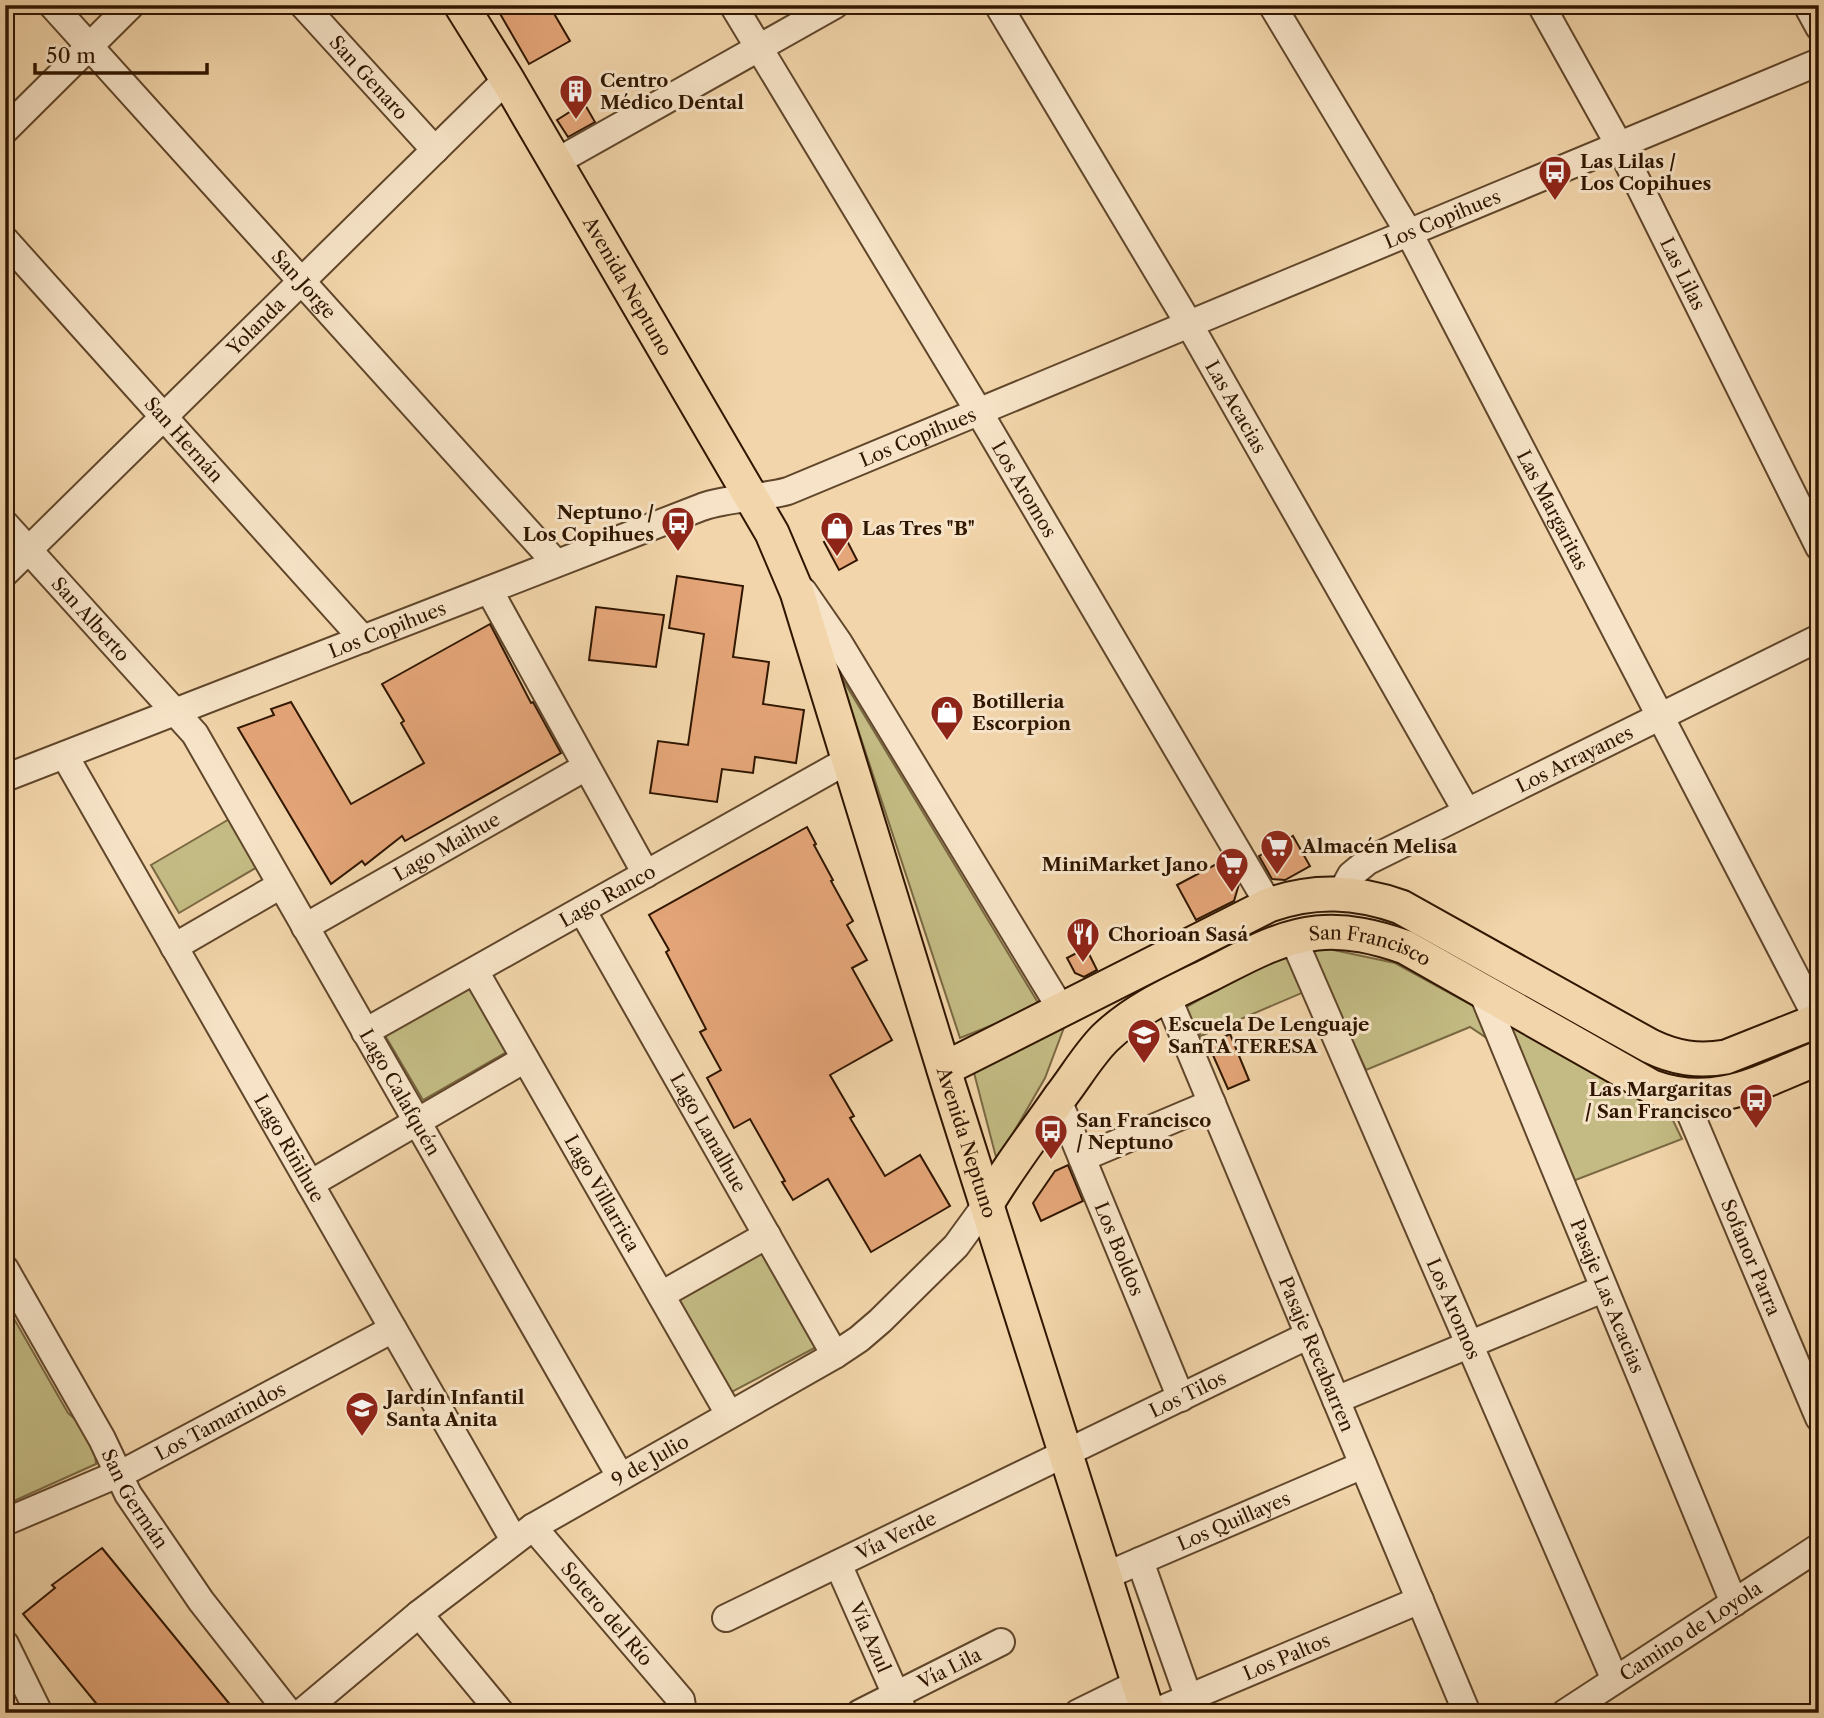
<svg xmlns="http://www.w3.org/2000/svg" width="1824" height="1718" font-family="'Libre Caslon Text',serif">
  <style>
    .green { fill: #c3bb83; stroke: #7a6842; stroke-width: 2 }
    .building { fill: #e5a679; stroke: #301600; stroke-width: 2 }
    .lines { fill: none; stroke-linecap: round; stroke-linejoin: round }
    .minor-casing { stroke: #60462a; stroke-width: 30 }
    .major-casing { stroke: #301600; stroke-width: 37 }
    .minor { stroke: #f7e4c8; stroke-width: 26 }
    .major { stroke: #f2d5aa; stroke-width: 33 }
    .labels { text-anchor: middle; stroke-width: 6; stroke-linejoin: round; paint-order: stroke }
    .street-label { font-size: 19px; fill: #301600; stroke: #f7e4c8 }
    .poi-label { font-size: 19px; font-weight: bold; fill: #301600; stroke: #f7e4c8; text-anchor: start }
  </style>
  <rect width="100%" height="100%" fill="#f2d5aa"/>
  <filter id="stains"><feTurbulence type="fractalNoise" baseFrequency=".00286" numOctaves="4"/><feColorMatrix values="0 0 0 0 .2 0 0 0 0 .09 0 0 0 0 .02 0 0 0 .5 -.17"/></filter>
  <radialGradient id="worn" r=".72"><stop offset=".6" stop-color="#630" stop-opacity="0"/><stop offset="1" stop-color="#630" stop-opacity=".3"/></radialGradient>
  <g class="green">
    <path d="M840,675l200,331 -80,32z"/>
    <path d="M231,818l28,48 -80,47 -28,-48z"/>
    <path d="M1324,948l71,15 235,129 35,12 17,35 -109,42 -58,-124 -45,-30 -104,43 -41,-87 -124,53 -16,-28 90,-51z"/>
    <path d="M471,982l39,68 -87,50 -40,-68z"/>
    <path d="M1068,1017l-23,61 -48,83 -24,-92z"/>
    <path d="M766,1244l56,100 -94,50 -53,-98z"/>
    <path d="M5,1303l63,110c16,13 27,31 28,51l-91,41z"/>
  </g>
  <g class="building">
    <path d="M495,5h54l21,36 -41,23z"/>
    <path d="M584,103l11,19 -27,15 -11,-17z"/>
    <path d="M843,533l14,27 -18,10 -15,-28z"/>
    <path d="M677,576l66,10 -10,71 36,5 -6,42 41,6 -8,53 -41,-6 -2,16 -31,-4 -5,33 -67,-9 8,-52 30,4 16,-111 -35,-6z"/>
    <path d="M596,607l68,8 -8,52 -67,-7z"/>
    <path d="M490,624l41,79 2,-1 28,51 -156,88 -3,-5 -37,29 -3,-4 -31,23 -93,-156 36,-13 -3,-6 20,-7 60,102 73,-41 -23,-40 3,-2 -22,-37z"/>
    <path d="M807,827l9,17 -2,1 19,35 -2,1 22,40 -6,4 20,35 -15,8 40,72 -62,35 24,41 -4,2 35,58 35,-21 30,51 -79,46 -43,-73 -35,21 -11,-18 3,-1 -35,-62 -16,9 -27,-50 14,-8 -21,-38 6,-3 -40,-77 3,-2 -20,-35z"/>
    <path d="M1293,836l17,30 -25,14 -13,-1 -13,-23z"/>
    <path d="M1222,861l7,13 2,-2 8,12 -5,17 -38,19 -19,-35z"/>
    <path d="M1086,948l11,22 -13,7 -9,-4 -8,-15z"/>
    <path d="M1230,1034l19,46 -21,9 -20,-45z"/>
    <path d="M1068,1165l15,36 -42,20 -8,-18 22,-32z"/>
    <path d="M102,1548l135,165h-133l-81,-99 32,-26 -3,-3z"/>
  </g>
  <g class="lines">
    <defs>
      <g id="minor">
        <path id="s1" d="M52,5l504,558"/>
        <path id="s2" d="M303,5l132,145"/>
        <path id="s3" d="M733,5l246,407 290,493"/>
        <path id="s4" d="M998,5l191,319 278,488"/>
        <path id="s5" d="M1272,5l137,228 409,787"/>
        <path id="s6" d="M1541,5l78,140 200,402"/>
        <path d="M1807,5l12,22"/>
        <path d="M5,130l126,-125"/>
        <path d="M556,162l279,-157"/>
        <path id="s7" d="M5,240l358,399"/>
        <path id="s8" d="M5,524l190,210 425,742"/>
        <path id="s9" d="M5,573l502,-494"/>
        <path d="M489,590l157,284"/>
        <path d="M803,591l36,52 222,366"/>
        <path id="s10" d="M65,756l449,784"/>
        <path id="s11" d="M5,778l697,-271c28,-10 57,-8 86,-16l1031,-429"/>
        <path id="s12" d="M1341,893l10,-18 17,-14 451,-223"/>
        <path id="s13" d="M582,910l253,445"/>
        <path id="s14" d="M305,927l281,-160"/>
        <path id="s15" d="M1293,938l322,742"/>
        <path d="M174,947l107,-62"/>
        <path id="s16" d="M475,971l254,443"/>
        <path id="s17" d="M1481,989l253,614"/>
        <path id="s18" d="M1167,996l300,717"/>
        <path id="s19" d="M365,1032l485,-273"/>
        <path id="s20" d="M1683,1096l136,322"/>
        <path id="s21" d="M1058,1100l123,298"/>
        <path d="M1082,1158l130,-55"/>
        <path d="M310,1184l215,-125"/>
        <path id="s22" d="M5,1269l97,170 26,55 73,107 88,112"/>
        <path d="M661,1295l106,-60"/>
        <path d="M1336,1400l267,-111"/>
        <path id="s23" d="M5,1522l127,-54 261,-139"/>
        <path id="s24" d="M533,1527l148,173 2,13"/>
        <path d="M1140,1561l54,152"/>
        <path id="s25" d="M838,1564l66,149"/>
        <path id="s26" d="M1105,1576l258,-111"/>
        <path d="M419,1614l82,99"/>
        <path id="s27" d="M726,1618l583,-283"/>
        <path d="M5,1644l34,69"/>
        <path id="s28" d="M301,1713l118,-99 114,-87 302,-172 24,-16 21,-18 76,-75 32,-44"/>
        <path id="s29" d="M860,1713l141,-71"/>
        <path d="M1078,1713l61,-30"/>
        <path id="s30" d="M1153,1713l267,-113"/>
        <path id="s31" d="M1565,1713l254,-166"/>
      </g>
      <g id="major">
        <path id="s32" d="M461,5l46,74 265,454 25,59 151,491 200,630"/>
        <path d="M944,1069l325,-164c45,-16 87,-14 132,2l249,139c25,12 48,16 76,11l93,-37"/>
        <path id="s33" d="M988,1202c22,-37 48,-70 72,-105 15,-19 28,-42 45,-59 30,-29 67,-45 104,-63 34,-17 69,-38 108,-42 31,-3 59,4 88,14l247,140c64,23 109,-6 167,-29"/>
      </g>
    </defs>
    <use href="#minor" class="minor-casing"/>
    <use href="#major" class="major-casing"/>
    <use href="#minor" class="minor"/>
    <use href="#major" class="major"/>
  </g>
  <defs>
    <symbol id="building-pin" viewBox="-11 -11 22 30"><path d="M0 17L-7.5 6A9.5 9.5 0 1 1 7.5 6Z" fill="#8f2418" stroke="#f7e4c8"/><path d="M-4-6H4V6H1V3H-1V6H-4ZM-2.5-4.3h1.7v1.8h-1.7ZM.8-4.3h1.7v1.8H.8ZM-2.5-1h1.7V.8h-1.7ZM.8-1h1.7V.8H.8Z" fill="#fff"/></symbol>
    <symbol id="bus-pin" viewBox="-11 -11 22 30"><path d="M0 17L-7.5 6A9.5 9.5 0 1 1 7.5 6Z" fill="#8f2418" stroke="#f7e4c8"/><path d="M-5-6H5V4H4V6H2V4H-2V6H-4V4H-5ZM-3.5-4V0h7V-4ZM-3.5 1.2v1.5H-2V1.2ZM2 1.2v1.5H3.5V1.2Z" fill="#fff"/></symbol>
    <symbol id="shop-pin" viewBox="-11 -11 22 30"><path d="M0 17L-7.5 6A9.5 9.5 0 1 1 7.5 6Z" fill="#8f2418" stroke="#f7e4c8"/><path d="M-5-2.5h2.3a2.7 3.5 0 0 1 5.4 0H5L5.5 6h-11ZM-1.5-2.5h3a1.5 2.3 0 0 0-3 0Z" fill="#fff"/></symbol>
    <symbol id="supermarket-pin" viewBox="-11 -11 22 30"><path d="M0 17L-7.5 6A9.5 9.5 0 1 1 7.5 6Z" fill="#8f2418" stroke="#f7e4c8"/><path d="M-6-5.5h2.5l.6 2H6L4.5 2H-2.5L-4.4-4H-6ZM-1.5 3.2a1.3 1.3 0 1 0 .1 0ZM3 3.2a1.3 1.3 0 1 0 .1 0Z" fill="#fff"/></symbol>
    <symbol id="restaurant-pin" viewBox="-11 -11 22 30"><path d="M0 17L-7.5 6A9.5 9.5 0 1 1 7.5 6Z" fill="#8f2418" stroke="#f7e4c8"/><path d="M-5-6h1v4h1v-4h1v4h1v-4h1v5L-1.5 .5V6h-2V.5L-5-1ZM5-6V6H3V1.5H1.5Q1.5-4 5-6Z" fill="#fff"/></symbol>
    <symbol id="school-pin" viewBox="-11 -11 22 30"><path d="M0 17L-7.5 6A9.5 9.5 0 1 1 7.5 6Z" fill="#8f2418" stroke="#f7e4c8"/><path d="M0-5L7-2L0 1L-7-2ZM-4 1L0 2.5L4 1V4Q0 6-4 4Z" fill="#fff"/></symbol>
  </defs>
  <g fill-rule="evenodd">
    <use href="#building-pin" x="557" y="72" width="38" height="52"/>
    <use href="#bus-pin" x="1536" y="153" width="38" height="52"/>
    <use href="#bus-pin" x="659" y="504" width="38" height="52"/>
    <use href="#shop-pin" x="818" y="509" width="38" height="52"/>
    <use href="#shop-pin" x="928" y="693" width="38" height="52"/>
    <use href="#supermarket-pin" x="1258" y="827" width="38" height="52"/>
    <use href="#supermarket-pin" x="1213" y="845" width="38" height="52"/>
    <use href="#restaurant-pin" x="1064" y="915" width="38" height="52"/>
    <use href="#school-pin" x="1125" y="1016" width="38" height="52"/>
    <use href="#bus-pin" x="1737" y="1081" width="38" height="52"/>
    <use href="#bus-pin" x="1032" y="1112" width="38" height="52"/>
    <use href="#school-pin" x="343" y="1389" width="38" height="52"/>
  </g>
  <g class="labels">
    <g class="street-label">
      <text dy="7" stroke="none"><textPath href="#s2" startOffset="98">San Genaro</textPath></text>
      <text dy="7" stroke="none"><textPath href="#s11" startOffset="1544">Los Copihues</textPath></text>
      <text dy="7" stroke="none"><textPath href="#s6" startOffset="304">Las Lilas</textPath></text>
      <text dy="7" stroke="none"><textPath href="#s1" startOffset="376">San Jorge</textPath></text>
      <text dy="7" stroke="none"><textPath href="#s32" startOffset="327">Avenida Neptuno</textPath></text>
      <text dy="7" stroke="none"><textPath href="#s9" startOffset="352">Yolanda</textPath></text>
      <text dy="7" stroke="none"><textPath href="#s4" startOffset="467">Las Acacias</textPath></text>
      <text dy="7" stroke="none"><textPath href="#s11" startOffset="976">Los Copihues</textPath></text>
      <text dy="7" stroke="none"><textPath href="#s7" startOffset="268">San Hernán</textPath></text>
      <text dy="7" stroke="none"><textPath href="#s3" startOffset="565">Los Aromos</textPath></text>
      <text dy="7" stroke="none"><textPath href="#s5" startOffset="578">Las Margaritas</textPath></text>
      <text dy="7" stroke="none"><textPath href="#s8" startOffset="128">San Alberto</textPath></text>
      <text dy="7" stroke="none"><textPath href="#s11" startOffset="410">Los Copihues</textPath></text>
      <text dy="7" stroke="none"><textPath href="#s12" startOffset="273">Los Arrayanes</textPath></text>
      <text dy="7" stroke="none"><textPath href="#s14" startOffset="163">Lago Maihue</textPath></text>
      <text dy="7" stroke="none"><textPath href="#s19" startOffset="278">Lago Ranco</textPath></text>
      <text dy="7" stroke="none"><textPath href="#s33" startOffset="495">San Francisco</textPath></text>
      <text dy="7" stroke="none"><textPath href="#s8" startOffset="696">Lago Calafquén</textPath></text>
      <text dy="7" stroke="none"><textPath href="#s13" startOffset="256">Lago Lanalhue</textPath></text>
      <text dy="7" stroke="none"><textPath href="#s32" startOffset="1253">Avenida Neptuno</textPath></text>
      <text dy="7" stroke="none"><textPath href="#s10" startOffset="452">Lago Riñihue</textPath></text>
      <text dy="7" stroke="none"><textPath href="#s16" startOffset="256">Lago Villarrica</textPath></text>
      <text dy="7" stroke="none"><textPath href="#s21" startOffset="161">Los Boldos</textPath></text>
      <text dy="7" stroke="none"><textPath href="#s20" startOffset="175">Sofanor Parra</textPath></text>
      <text dy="7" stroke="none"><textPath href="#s17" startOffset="332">Pasaje Las Acacias</textPath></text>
      <text dy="7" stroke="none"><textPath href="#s15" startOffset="404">Los Aromos</textPath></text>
      <text dy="7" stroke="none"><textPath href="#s18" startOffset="388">Pasaje Recabarren</textPath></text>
      <text dy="7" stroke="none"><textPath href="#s27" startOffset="513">Los Tilos</textPath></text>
      <text dy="7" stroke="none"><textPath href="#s23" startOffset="238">Los Tamarindos</textPath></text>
      <text dy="7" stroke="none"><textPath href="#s28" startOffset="432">9 de Julio</textPath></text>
      <text dy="7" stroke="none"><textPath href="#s22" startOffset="264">San Germán</textPath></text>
      <text dy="7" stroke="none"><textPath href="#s26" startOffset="140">Los Quillayes</textPath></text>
      <text dy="7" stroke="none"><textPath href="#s27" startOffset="189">Vía Verde</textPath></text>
      <text dy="7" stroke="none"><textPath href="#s24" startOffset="114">Sotero del Río</textPath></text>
      <text dy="7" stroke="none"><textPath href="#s31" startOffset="150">Camino de Loyola</textPath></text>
      <text dy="7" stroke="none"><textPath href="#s25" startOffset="80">Vía Azul</textPath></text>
      <text dy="7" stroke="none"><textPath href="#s30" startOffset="145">Los Paltos</textPath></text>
      <text dy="7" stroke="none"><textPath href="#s29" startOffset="100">Vía Lila</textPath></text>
    </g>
    <g class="poi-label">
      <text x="600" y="87">Centro<tspan x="600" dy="22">Médico Dental</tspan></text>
      <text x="1580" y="168">Las Lilas /<tspan x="1580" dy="22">Los Copihues</tspan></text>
      <text x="654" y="519" text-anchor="end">Neptuno /<tspan x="654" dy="22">Los Copihues</tspan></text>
      <text x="862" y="535">Las Tres "B"</text>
      <text x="972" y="708">Botilleria<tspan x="972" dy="22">Escorpion</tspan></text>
      <text x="1302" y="853">Almacén Melisa</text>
      <text x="1208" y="871" text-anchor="end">MiniMarket Jano</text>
      <text x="1108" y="941">Chorioan Sasá</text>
      <text x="1168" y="1031">Escuela De Lenguaje<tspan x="1168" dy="22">SanTA TERESA</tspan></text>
      <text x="1732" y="1096" text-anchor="end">Las Margaritas<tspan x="1732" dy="22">/ San Francisco</tspan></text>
      <text x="1076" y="1127">San Francisco<tspan x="1076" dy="22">/ Neptuno</tspan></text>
      <text x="386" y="1404">Jardín Infantil<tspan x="386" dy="22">Santa Anita</tspan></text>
    </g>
  </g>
  <rect width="1824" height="1718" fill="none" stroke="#f2d5aa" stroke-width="28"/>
  <rect x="7" y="7" width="1810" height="1704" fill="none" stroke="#301600" stroke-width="3.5"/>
  <rect x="14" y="14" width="1796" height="1690" fill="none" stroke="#301600" stroke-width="2"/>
  <path d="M35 63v10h172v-10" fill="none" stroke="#301600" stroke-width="3.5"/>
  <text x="46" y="63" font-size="21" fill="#301600" stroke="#f7e4c8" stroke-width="5" paint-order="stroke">50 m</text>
  <rect width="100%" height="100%" filter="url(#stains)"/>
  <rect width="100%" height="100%" fill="url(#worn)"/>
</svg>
